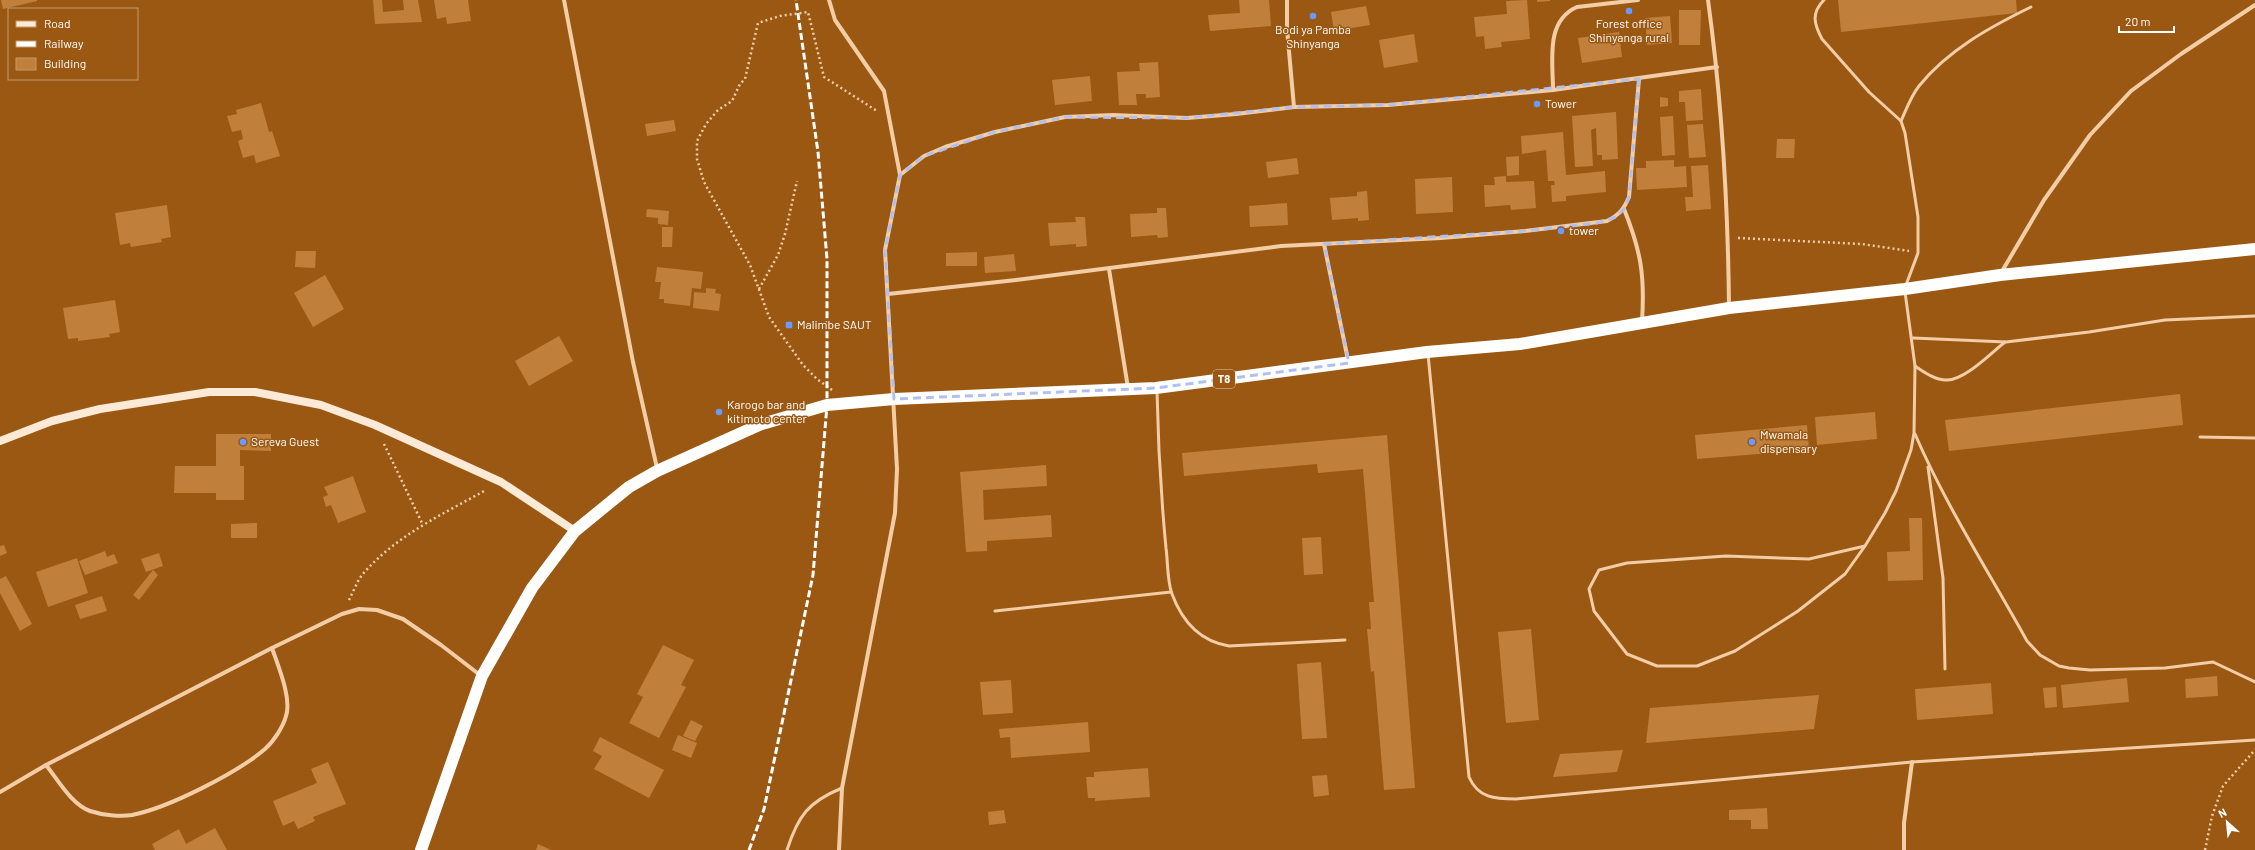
<svg xmlns="http://www.w3.org/2000/svg" width="2255" height="850" font-family="Barlow,sans-serif">
  <style>
    .building { fill: #c17f3c }
    .lines { fill: none; stroke-linecap: round; stroke-linejoin: round }
    .path { stroke: #f3cda6; stroke-width: 2.5; stroke-dasharray: 2 3; stroke-linecap: butt }
    .lane { stroke: #f3cda6; stroke-width: 3 }
    .street { stroke: #f3cda6; stroke-width: 4 }
    .secondary { stroke: #fdead6; stroke-width: 8 }
    .highway { stroke: #fff; stroke-width: 12 }
    .rail { stroke: #fff; stroke-width: 3; stroke-dasharray: 7 3; stroke-linecap: butt }
    .marked { fill: none; stroke: #b0c1f1; stroke-width: 3; stroke-dasharray: 8 5; stroke-linejoin: round }
    .poi-dot { fill: #699bff; stroke: #9a5813; stroke-width: 1.5 }
    .labels { text-anchor: middle; stroke-width: 3; stroke-linejoin: round; paint-order: stroke }
    .shield { fill: #9a5813; stroke: #e1cdb8; stroke-width: 1 }
    .shield-label { font-size: 11px; font-weight: bold; fill: #fff }
    .poi-label { font-size: 12px; fill: #fff; stroke: #9a5813; text-anchor: start }
  </style>
  <rect width="100%" height="100%" fill="#9a5813"/>
  <g class="building">
    <path d="M1,0h36v1l-34,8z"/>
    <path d="M373,0h9l1,12 21,-2 -1,-10h15l4,22 -47,2z"/>
    <path d="M434,0h34l3,21 -24,3 -1,-7 -9,2z"/>
    <path d="M1239,0h30l2,26 -61,5 -2,-16 32,-2z"/>
    <path d="M1527,0l3,39 -29,3 1,5 -17,2 -1,-13 -8,1 -2,-20 33,-3 -1,-13z"/>
    <path d="M1537,0h13v1l-13,1z"/>
    <path d="M1838,0h178l1,13 -176,19z"/>
    <path d="M1366,6l4,19 -36,6 -3,-19z"/>
    <path d="M1679,10h22l-1,35h-21z"/>
    <path d="M1670,16l2,27 -25,2 -2,-27z"/>
    <path d="M1619,32l3,25 -40,6 -4,-25z"/>
    <path d="M1414,34l4,28 -34,6 -5,-28z"/>
    <path d="M1158,62l2,35 -14,1v-4h-10l1,11h-18l-2,-33 23,-1 -1,-8z"/>
    <path d="M1090,76l2,25 -37,4 -3,-25z"/>
    <path d="M1701,89l2,31 -17,1 -1,-19h-6v-11z"/>
    <path d="M1660,97l8,1v8l-8,1z"/>
    <path d="M261,103l8,29 3,-1 8,25 -24,7 -2,-8 -11,3 -5,-17 5,-2 -2,-9 -9,2 -5,-16 10,-2 -1,-4z"/>
    <path d="M1616,112l2,47 -16,1v-5h-5l-1,-27 -5,2 2,36 -18,1 -3,-51z"/>
    <path d="M1673,116l2,39 -13,1 -2,-39z"/>
    <path d="M674,120l2,11 -29,5 -2,-12z"/>
    <path d="M1703,124l3,33 -17,1 -2,-33z"/>
    <path d="M1563,132l3,43 39,-4 1,21 -40,4v5l-14,1 -1,-17h4l-1,-4h-6l-2,-31 -24,4 -1,-18z"/>
    <path d="M1777,139h18l-1,19h-18z"/>
    <path d="M1519,156v19l-12,1 -1,-19z"/>
    <path d="M1297,158l2,16 -31,4 -2,-16z"/>
    <path d="M1674,160v7l12,-1 1,21 -50,3 -1,-22h10v-7z"/>
    <path d="M1708,165l3,44 -25,2 -1,-14h8l-2,-31z"/>
    <path d="M1506,176v6l28,-1 2,27 -25,2 -1,-5 -25,2 -1,-22h11l-1,-8z"/>
    <path d="M1452,177l1,35 -37,2 -1,-35z"/>
    <path d="M1367,191l2,29 -11,1v-3l-26,2 -2,-22 27,-2v-4z"/>
    <path d="M1287,203l1,22 -38,2 -1,-21z"/>
    <path d="M167,205l4,32 -10,2 1,3 -31,5 -1,-4 -10,2 -5,-32z"/>
    <path d="M1157,208h9l2,29 -10,1 -1,-3 -26,2 -1,-23 27,-1z"/>
    <path d="M647,209l22,2 -1,14 -10,-1v-6l-12,-1z"/>
    <path d="M1075,217h10l2,29 -11,1v-3l-26,2 -2,-23 28,-1z"/>
    <path d="M662,227h11l-1,20h-10z"/>
    <path d="M296,251h20l-1,17 -20,-1z"/>
    <path d="M977,252v14h-31v-13z"/>
    <path d="M1014,254l2,17 -31,2 -1,-16z"/>
    <path d="M657,267l46,5 -2,17 -9,-1 -2,18 -26,-3v-4h-5l2,-17h-6z"/>
    <path d="M325,275l19,34 -31,18 -19,-34z"/>
    <path d="M706,288l10,1 -1,4 6,1 -2,17 -26,-3 1,-16 12,1z"/>
    <path d="M115,300l5,32 -11,2 1,3 -32,4v-3l-10,1 -5,-31z"/>
    <path d="M559,336l14,25 -44,25 -14,-25z"/>
    <path d="M2180,394l3,31 -234,26 -4,-31z"/>
    <path d="M1875,412l2,27 -60,6 -2,-28z"/>
    <path d="M1807,425l2,25 -112,9 -2,-24z"/>
    <path d="M216,434h55v17l-31,-1v16h4v34h-28v-7h-42l1,-27h41z"/>
    <path d="M1387,435l28,353 -31,2 -10,-119 -3,1 -4,-43h4l-2,-27h5l-11,-133 -45,4 -1,-9 -133,12 -2,-23z"/>
    <path d="M1046,465l1,21 -64,4 1,30 67,-5 1,22 -65,4v10l-21,1 -6,-80z"/>
    <path d="M353,476l13,36 -28,11 -7,-18 -5,2 -3,-10 5,-2 -4,-8z"/>
    <path d="M1909,518h13l1,62 -35,1 -1,-29 23,-1z"/>
    <path d="M257,523v15h-26v-14z"/>
    <path d="M1321,537l2,37 -19,1 -2,-37z"/>
    <path d="M4,545l3,8 -7,3v-10z"/>
    <path d="M105,551l2,6 7,-3 4,9 -33,12 -6,-14z"/>
    <path d="M159,553l4,13 -17,6 -5,-13z"/>
    <path d="M77,558l11,35 -40,14 -12,-35z"/>
    <path d="M153,570l5,5 -19,25 -6,-5z"/>
    <path d="M6,576l26,48 -12,7 -20,-38v-14z"/>
    <path d="M102,596l5,15 -27,8 -5,-14z"/>
    <path d="M1531,629l8,91 -33,3 -8,-91z"/>
    <path d="M663,645l31,15 -13,25 5,2 -27,51 -30,-15 14,-26 -6,-3z"/>
    <path d="M1321,662l6,76 -25,1 -5,-75z"/>
    <path d="M2217,676l1,20 -32,2 -1,-19z"/>
    <path d="M2127,678l2,24 -66,6 -2,-23z"/>
    <path d="M1011,680l2,33 -30,2 -3,-33z"/>
    <path d="M1991,683l2,31 -76,6 -2,-31z"/>
    <path d="M2056,687l1,20 -12,1 -2,-20z"/>
    <path d="M1819,695l-5,34 -168,14 4,-35z"/>
    <path d="M691,720l12,6 -8,15 -12,-5z"/>
    <path d="M1088,722l2,30 -79,6 -1,-21 -10,1 -1,-9z"/>
    <path d="M678,735l19,8 -6,15 -19,-8z"/>
    <path d="M600,737l64,33 -15,28 -55,-29 8,-13 -9,-5z"/>
    <path d="M1623,750l-6,22 -64,5 7,-23z"/>
    <path d="M328,762l18,42 -33,13 2,4 -17,8 -4,-8 -11,5 -10,-25 44,-18 -6,-14z"/>
    <path d="M1148,768l2,29 -55,4v-3h-7l-2,-21h8v-5z"/>
    <path d="M1327,775l2,20 -15,2 -2,-21z"/>
    <path d="M1767,808l1,21h-17v-9h-22v-10z"/>
    <path d="M1004,810l2,13 -17,2 -1,-13z"/>
    <path d="M215,828l12,22h-72l-3,-6 27,-15 7,15z"/>
    <path d="M538,844l13,6h-15z"/>
  </g>
  <g class="lines">
    <g class="path">
      <path d="M1738,238l124,6 47,7"/>
      <path d="M759,289l19,-34 7,-21 12,-53"/>
      <path d="M832,390l-15,-11 -14,-14 -34,-48 -19,-52 -46,-83 -7,-23v-18l9,-17 12,-14 14,-9 8,-17 5,-5 13,-56 22,-7 28,-4 16,65 53,34"/>
      <path d="M384,444l39,81"/>
      <path d="M349,600c4,-8 8,-18 13,-25 33,-39 81,-61 124,-85"/>
      <path d="M2205,850l7,-34 11,-30 31,-35"/>
    </g>
    <g class="lane">
      <path d="M1824,0c-13,13 -10,24 -2,39l47,53 32,29 4,12 13,84v36l-12,32"/>
      <path d="M1901,121c5,-11 10,-25 18,-35 29,-36 71,-59 112,-79"/>
      <path d="M1913,338l93,4 83,-10 76,-12 90,-4"/>
      <path d="M1428,354l41,423c9,21 26,22 47,22l396,-37 343,-22"/>
      <path d="M1915,366c9,6 20,14 31,14 18,1 45,-27 59,-38"/>
      <path d="M1157,391c1,53 4,105 9,157 2,14 1,33 6,46 10,27 27,47 57,52l116,-6"/>
      <path d="M1915,434c31,72 74,138 112,207l13,14 19,11 10,2 21,2 75,-2 48,-6 42,20"/>
      <path d="M2200,437l55,1"/>
      <path d="M1928,467l15,111 2,91"/>
      <path d="M1865,546l-56,13 -83,-3 -99,7 -28,7 -10,19 5,22 33,43 30,12h40l38,-15 63,-40 47,-37 20,-28 20,-33 11,-22 15,-41 3,-17 1,-67 -10,-74"/>
      <path d="M995,611l176,-19"/>
      <path d="M787,850c11,-34 21,-48 55,-62"/>
    </g>
    <g class="street">
      <path d="M564,0l69,362 24,106"/>
      <path d="M829,0l6,20 49,71 16,84"/>
      <path d="M1287,0v29l7,78"/>
      <path d="M1708,0c14,102 20,205 21,307"/>
      <path d="M1553,90c0,-29 -8,-69 24,-83l61,-7"/>
      <path d="M1624,209c17,42 21,67 18,112"/>
      <path d="M1324,244l24,116"/>
      <path d="M1109,269l19,119"/>
      <path d="M2001,273l43,-73 46,-65 41,-44 50,-37 74,-49"/>
      <path d="M888,294l128,-14 265,-34 160,-8 84,-7 82,-10c12,-6 17,-12 22,-24l10,-118"/>
      <path d="M46,765c12,15 26,40 44,46 12,4 30,6 42,4 36,-7 105,-42 133,-66 9,-8 18,-22 21,-33 6,-18 -8,-50 -14,-68"/>
      <path d="M0,792l46,-27 226,-117 70,-34 17,-5 18,1 26,9 38,26 39,30"/>
      <path d="M839,850l3,-62 53,-275 2,-44 -12,-219 15,-75 24,-19 21,-9 50,-15 70,-15 48,-2 74,3 49,-4 58,-7 94,-2 165,-15 164,-23"/>
      <path d="M1904,850v-27l8,-61"/>
    </g>
    <path class="secondary" d="M0,441l52,-20 48,-12 109,-17h46l66,13 54,20 126,57 74,49"/>
    <path class="highway" d="M421,850l61,-174 50,-88 43,-57 54,-44 28,-16 102,-46 68,-20 67,-6 262,-11 271,-36 93,-8 209,-36 176,-19 95,-14 255,-26"/>
    <path class="rail" d="M749,850l15,-41 49,-234 14,-170v-146l-9,-107 -22,-152"/>
  </g>
  <path class="marked" d="M1639,79l-10,118 -5,12 -8,8 -19,6 -72,8 -201,13 25,119 -193,25 -262,11 -9,-149 15,-75 24,-19 71,-24 70,-15 122,1 107,-11 94,-2z"/>
  <g class="poi-dot">
    <circle cx="1629" cy="11" r="4"/>
    <circle cx="1313" cy="16" r="4"/>
    <circle cx="1537" cy="104" r="4"/>
    <circle cx="1561" cy="231" r="4"/>
    <rect x="785" y="321" width="8" height="8" rx="2"/>
    <circle cx="719" cy="412" r="4"/>
    <circle cx="243" cy="442" r="4"/>
    <circle cx="1752" cy="442" r="4"/>
  </g>
  <g class="labels">
    <rect class="shield" x="1213" y="370" width="22" height="18" rx="3"/>
    <g class="shield-label">
      <text x="1224" y="383">T8</text>
    </g>
    <g class="poi-label">
      <text x="1629" y="28" text-anchor="middle">Forest office<tspan x="1629" dy="14">Shinyanga rural</tspan></text>
      <text x="1313" y="34" text-anchor="middle">Bodi ya Pamba<tspan x="1313" dy="14">Shinyanga</tspan></text>
      <text x="1545" y="108">Tower</text>
      <text x="1569" y="235">tower</text>
      <text x="797" y="329">Malimbe SAUT</text>
      <text x="727" y="409">Karogo bar and<tspan x="727" dy="14">kitimoto center</tspan></text>
      <text x="1760" y="439">Mwamala<tspan x="1760" dy="14">dispensary</tspan></text>
      <text x="251" y="446">Sereva Guest</text>
    </g>
  </g>
  <rect x="8" y="8" width="130" height="72" fill="#9a5813" stroke="#c29b71"/>
  <rect x="16" y="21" width="20" height="6" fill="#fdead6" stroke="#c29b71"/>
  <text x="44" y="28" font-size="12" fill="#ffffff">Road</text>
  <rect x="16" y="41" width="20" height="6" fill="#ffffff" stroke="#c29b71"/>
  <text x="44" y="48" font-size="12" fill="#ffffff">Railway</text>
  <rect x="16" y="58" width="20" height="12" fill="#c17f3c" stroke="#c29b71"/>
  <text x="44" y="68" font-size="12" fill="#ffffff">Building</text>
  <g transform="translate(2227 822) rotate(333)" stroke="#9a5813" stroke-width="3" paint-order="stroke">
  <path d="M0-3L7 15L0 10L-7 15Z" fill="#ffffff"/>
  <text y="-6" font-size="11" font-weight="bold" text-anchor="middle" fill="#ffffff">N</text>
  </g>
  <path d="M2119 26v6h55v-6" fill="none" stroke="#ffffff" stroke-width="2"/>
  <text x="2125" y="26" font-size="12" fill="#ffffff" stroke="#9a5813" stroke-width="3" paint-order="stroke">20 m</text>
</svg>
